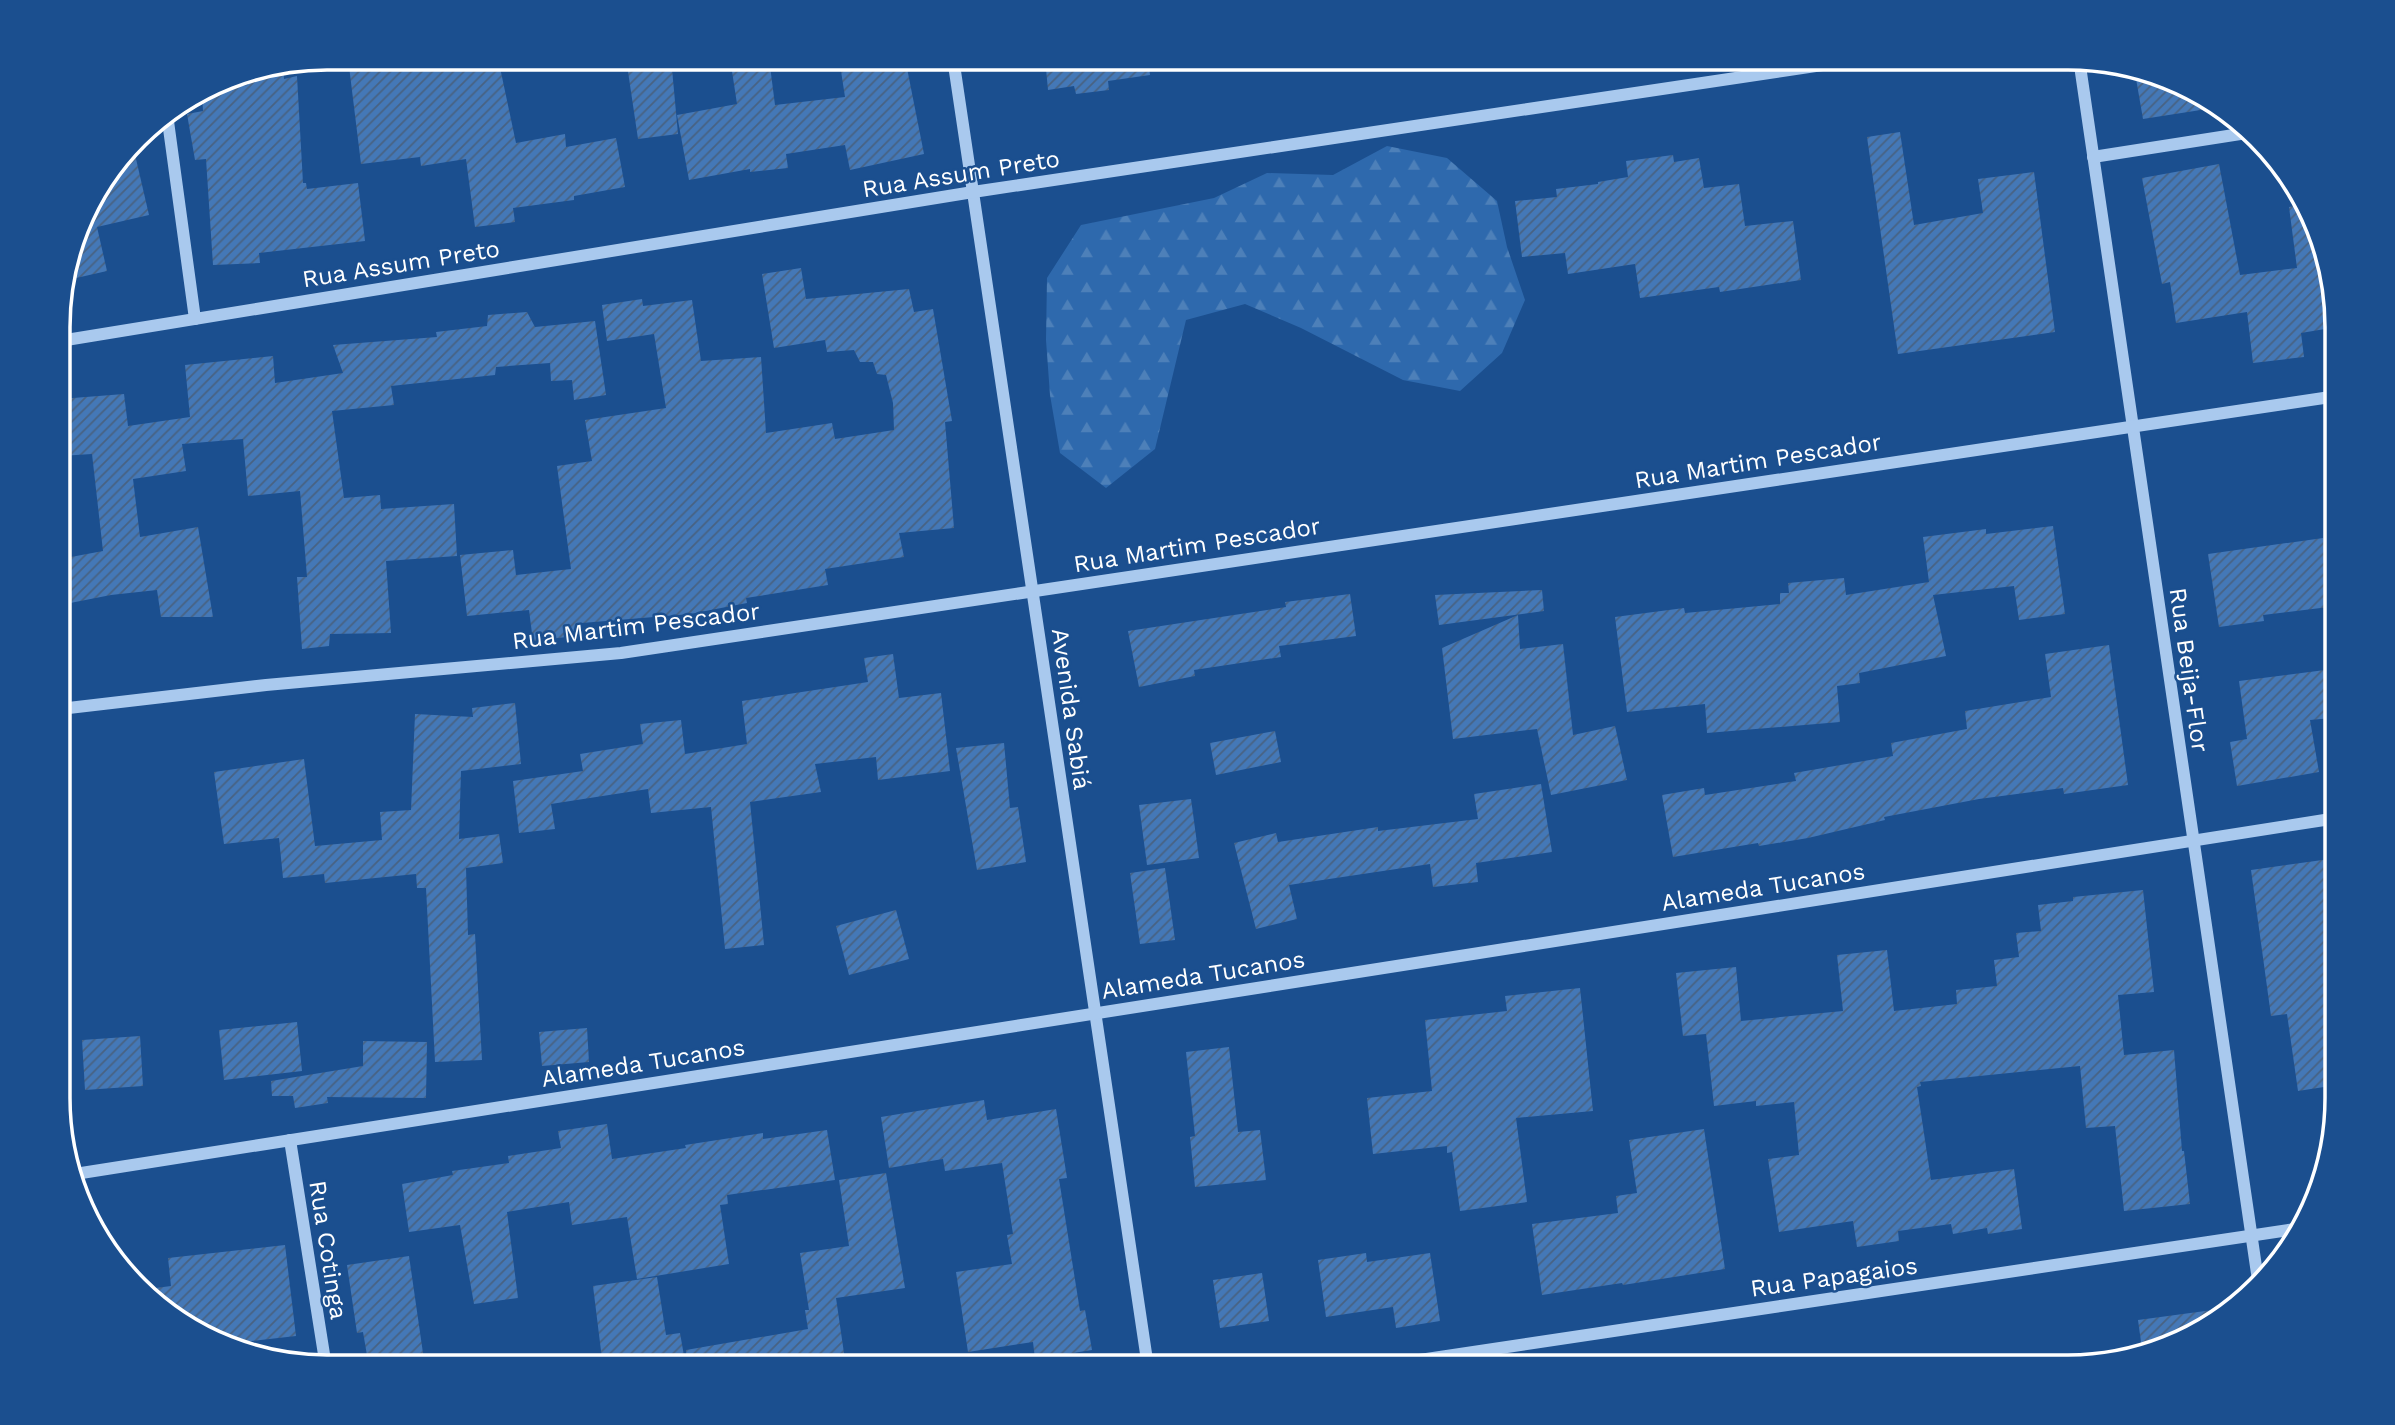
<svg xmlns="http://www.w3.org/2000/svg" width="2395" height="1425" font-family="'Work Sans',sans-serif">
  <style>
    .forest { fill: url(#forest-firs) }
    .building { fill: url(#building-hatch) }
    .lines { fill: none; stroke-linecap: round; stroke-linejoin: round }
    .minor { stroke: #a9c9ee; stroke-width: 12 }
    .labels { text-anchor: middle; stroke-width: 5; stroke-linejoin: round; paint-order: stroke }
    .street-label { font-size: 24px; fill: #fff; stroke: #1b4f8f }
    .rim { fill: none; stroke: #fff; stroke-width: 3.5 }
  </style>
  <defs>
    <pattern id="forest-firs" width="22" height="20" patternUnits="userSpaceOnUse" patternTransform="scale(1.75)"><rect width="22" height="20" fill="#2e69ad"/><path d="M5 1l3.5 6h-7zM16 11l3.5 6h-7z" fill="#4d80b9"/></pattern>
    <pattern id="building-hatch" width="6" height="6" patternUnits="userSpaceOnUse" patternTransform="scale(1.75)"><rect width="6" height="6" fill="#4478b7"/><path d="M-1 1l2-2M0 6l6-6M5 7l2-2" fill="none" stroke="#486282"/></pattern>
  </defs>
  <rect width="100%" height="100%" fill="#1b4f8f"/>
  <path class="forest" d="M1387,146l60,12 50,43 10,46 18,53 -23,53 -42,38 -57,-11 -102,-52 -56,-24 -59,16 -31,129 -49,39 -46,-35 -10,-58 -4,-55 1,-62 34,-53 133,-27 53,-25 66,2z"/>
  <g class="building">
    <path d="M348,58h150l18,85 49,-9 1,13 50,-9 9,49 -51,9v4l-61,8 2,14 -40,5 -9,-68 -45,7 -1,-9 -59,7z"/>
    <path d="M626,58h45l7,76 -40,5z"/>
    <path d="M730,58h39l6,47 70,-8 -6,-39h66l19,96 -74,16 -5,-25 -59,9 2,14 -38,4v-3l-61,11 -12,-65 60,-11z"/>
    <path d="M1045,58h103l2,17 -42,6 1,9 -33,4 -2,-8 -26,4z"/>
    <path d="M283,66l1,13 13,-3 6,107h3l1,6 51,-6 7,58 -106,12 1,10 -47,2 -7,-106 -11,1 -8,-46 16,-3 -1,-19 2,-1 44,-6 -2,-11z"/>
    <path d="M2134,67l69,27 17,13 -77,12z"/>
    <path d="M1900,132l14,93 69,-12 -5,-34 56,-7 21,160 -157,22 -31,-217z"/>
    <path d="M133,146l16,69 -52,12 10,44 -44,10 23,-73z"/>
    <path d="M1673,155l1,7 25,-4 5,30 35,-4 6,42 48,-5 8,59 -81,12 -1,-5 -79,11 -5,-34 -67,10 -3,-21 -43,4 -7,-56 42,-4 -1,-8 42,-5v-2l30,-5 -2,-16z"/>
    <path d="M2219,164l21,111 57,-7 -8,-61 16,-3 32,105v18l-36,6 3,24 -51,6 -6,-51 -71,11 -6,-41 -8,2 -20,-106z"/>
    <path d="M801,268l5,31 103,-10 5,23 19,-3 19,112 -7,1 9,106 -55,5 5,24 -79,12 3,16 -82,13 1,5 -57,11 -108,9 1,12 -50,6 -4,-31 -62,6 -7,-61 53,-5 3,25 55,-6 -14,-103 35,-5 -7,-41 81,-12 -12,-74 -47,7 -5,-36 40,-6 1,7 49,-6 9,61 60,-4 5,76 66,-10 3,16 59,-9 -1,-27 -7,-28 -9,-1 -4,-12h-13l-6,-12 -27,2 -2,-12 -51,8 -12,-74z"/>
    <path d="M527,312l8,15 60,-6 11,74 -32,5 -2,-20 -21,1 -1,-18 -54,4 -1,8 -104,11 3,19 -62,6 12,87 36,-3 1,14 73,-5 3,52 -71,5 5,72 -61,1 -1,12 -27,3 -5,-72h10l-7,-86 -52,5 -5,-57 -61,5 4,27 -53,8 7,58 58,-10 15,90h-52l-4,-27 -46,5 -51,10v-46l43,-8 -11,-97 -32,2v-57l64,-5 4,32 62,-9 -5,-52 88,-9 2,27 68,-10 -10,-28 104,-8 -1,-5 51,-6 1,-11z"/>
    <path d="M2053,526l12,88 -46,6 -5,-34 -81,9 13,61 -87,17 1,10 -23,3 3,36 -133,11 -2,-29 -78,8 -12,-95 69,-9 1,5 95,-9v-11h9l-1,-10 56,-5 2,17 83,-13 -6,-45 63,-8v5z"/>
    <path d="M2323,538l5,35 9,-1v34l-74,9 1,6 -45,6 -11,-73z"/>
    <path d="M1542,590l2,21 -105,14 -4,-30z"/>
    <path d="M1350,594l6,42 -77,10 2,11 -87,13 1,6 -56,11 -11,-56 158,-24 -1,-5z"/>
    <path d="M1518,615l2,34 43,-5 10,91 42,-9 12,54 -76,15 -14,-66 -84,10 -11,-91z"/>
    <path d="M2109,645l19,140 -64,9 -1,-6 -84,11 -95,18 1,3 -77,18 -49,8 -1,-3 -85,14 -11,-62 42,-7 1,7 91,-14 -2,-8 99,-17 -2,-13 76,-14 -2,-18 86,-14 -6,-43z"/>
    <path d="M893,654l6,44 42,-5 9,78 -72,9 -2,-23 -61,7 6,28 -71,10 14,143 -39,4 -14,-142 -60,6 -3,-24 -97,15 4,25 -36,4 -6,-52 70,-10 -3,-17 63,-10 -3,-20 41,-4 4,34 62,-10 -5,-43 126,-19 -4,-24z"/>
    <path d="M2325,670l7,48 -22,2 9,52 -82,14 -7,-44 17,-3 -8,-58z"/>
    <path d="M515,703l6,61 -60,7 -2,68 40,-5 4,29 -37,5 2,67 7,-1 7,126 -47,2 -9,-174h-9l-1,-14 -91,9 -1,-9 -41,4 -4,-40 -55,6 -10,-72 90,-13 11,87 67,-6 -2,-28 31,-2 4,-96 58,3 -1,-9z"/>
    <path d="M1275,731l6,31 -65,13 -6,-32z"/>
    <path d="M1004,743l6,65 8,-1 8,55 -49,8 -21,-122z"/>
    <path d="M1541,784l11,68 -76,11 2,19 -45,5 -3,-23 -141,21 8,34 -41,10 -22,-86 42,-10 2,9 100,-15v4l100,-12 -4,-25z"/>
    <path d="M1191,799l8,59 -52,7 -8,-60z"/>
    <path d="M2337,858v227l-39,6 -11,-77 -16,2 -20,-146z"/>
    <path d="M1165,868l10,72 -35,4 -10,-71z"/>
    <path d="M2143,890l11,102 -36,3 6,60 50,-5 8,101h2l6,53 -66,7 -9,-85 -29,2 -6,-62 -160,16 1,4 -4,1 14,93 83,-11 8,60 -34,5 -1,-6 -34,6 -2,-10 -53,7 1,10 -42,6 -4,-26 -74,11 -11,-73 31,-4 -5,-53 -38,4v-5l-42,5 -8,-72 -23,2 -7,-63 60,-6 5,54 102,-10 -6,-56 50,-5 7,61 63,-7 -1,-14 41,-4 -3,-26 25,-3 -3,-24 25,-2 -3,-26 35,-4v-4z"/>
    <path d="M896,910l13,49 -60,16 -13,-49z"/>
    <path d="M1580,988l13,123 -77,7 11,84 -67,9 -8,-59 -5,1v-7l-74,8 -6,-56 65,-7 -7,-71 82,-9 -2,-15z"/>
    <path d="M297,1022l5,49 -78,9 -5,-50z"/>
    <path d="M587,1028l2,34 -47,4 -3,-34z"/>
    <path d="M140,1036l3,50 -58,4 -3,-50z"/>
    <path d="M363,1041l64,1 -1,56 -99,-1 1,6 -33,5 -2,-12h-21l-1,-15 92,-15z"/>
    <path d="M1229,1047l9,85 22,-2 6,50 -71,7 -5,-50 5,-1 -9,-84z"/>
    <path d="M984,1100l3,20 69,-11 11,69 -8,1 21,132 5,-1 7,40 -57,9 -2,-17 -65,10 -12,-80 56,-8 -5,-29 6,-1 -11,-71 -57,8 -2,-12 -54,9 -8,-51z"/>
    <path d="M607,1124l5,35 74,-11 -1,-3 78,-12v6l64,-9 8,50 -108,15 1,9 -8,1 9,59 -92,15 -10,-62 -55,8 -3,-23 -62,10 11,86 -44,6 -14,-79 -51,7 -7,-48 51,-9 -1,-4 57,-8 -1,-7 53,-8 -3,-17z"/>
    <path d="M1704,1129l21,140 -102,16 -1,-2 -80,12 -10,-71 86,-11 -2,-17 21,-3 -8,-53z"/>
    <path d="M886,1173l19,115 -69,10 10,69h-159l-1,-17 122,-21 -3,-19h4l-9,-57 49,-7 -10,-66z"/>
    <path d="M285,1245l11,91 -72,8 -32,-13 -44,-42 23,-3 -3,-28z"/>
    <path d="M1366,1253l1,9 63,-9 10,68 -44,7 -3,-21 -67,10 -8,-57z"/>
    <path d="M409,1256l16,111h-56l-6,-35 -6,1 -10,-68z"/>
    <path d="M1262,1273l7,48 -49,7 -7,-48z"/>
    <path d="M657,1277l9,58 14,-2 6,34h-83l-10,-81z"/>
    <path d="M2220,1309l1,8 -18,14 -61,18 -4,-29z"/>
  </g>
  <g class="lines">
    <g class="minor">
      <path d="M953,58l195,1309"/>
      <path d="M2079,59l180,1228"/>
      <path d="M167,114l28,205"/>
      <path d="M2093,157l160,-25"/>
      <path d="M60,341l913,-149 896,-134"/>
      <path d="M60,709l206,-24 355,-32 1716,-257"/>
      <path d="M290,1140l36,227"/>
      <path d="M75,1174l2262,-356"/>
      <path d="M1373,1367l929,-139"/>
    </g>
  </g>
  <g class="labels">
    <g class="street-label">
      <text transform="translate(961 174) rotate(-9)" y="8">Rua Assum Preto</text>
      <text transform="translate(401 264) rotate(-9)" y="8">Rua Assum Preto</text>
      <text transform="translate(1758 461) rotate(-9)" y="8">Rua Martim Pescador</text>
      <text transform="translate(1197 545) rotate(-9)" y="8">Rua Martim Pescador</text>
      <text transform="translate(636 626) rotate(-7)" y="8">Rua Martim Pescador</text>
      <text transform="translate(2189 670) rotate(82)" y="8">Rua Beija-Flor</text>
      <text transform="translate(1071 709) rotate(82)" y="8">Avenida Sabiá</text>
      <text transform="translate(1763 887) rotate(-9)" y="8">Alameda Tucanos</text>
      <text transform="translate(1203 975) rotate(-9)" y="8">Alameda Tucanos</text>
      <text transform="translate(643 1063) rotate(-9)" y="8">Alameda Tucanos</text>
      <text transform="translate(328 1250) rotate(81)" y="8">Rua Cotinga</text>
      <text transform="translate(1834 1277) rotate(-8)" y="8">Rua Papagaios</text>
    </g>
  </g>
  <path d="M0 0H2395V1425H0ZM327 70H2068A257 257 0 0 1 2325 327V1098A257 257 0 0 1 2068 1355H327A257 257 0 0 1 70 1098V327A257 257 0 0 1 327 70Z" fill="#1b4f8f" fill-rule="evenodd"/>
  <path class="rim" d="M327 70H2068A257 257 0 0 1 2325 327V1098A257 257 0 0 1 2068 1355H327A257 257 0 0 1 70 1098V327A257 257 0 0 1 327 70Z"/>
</svg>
